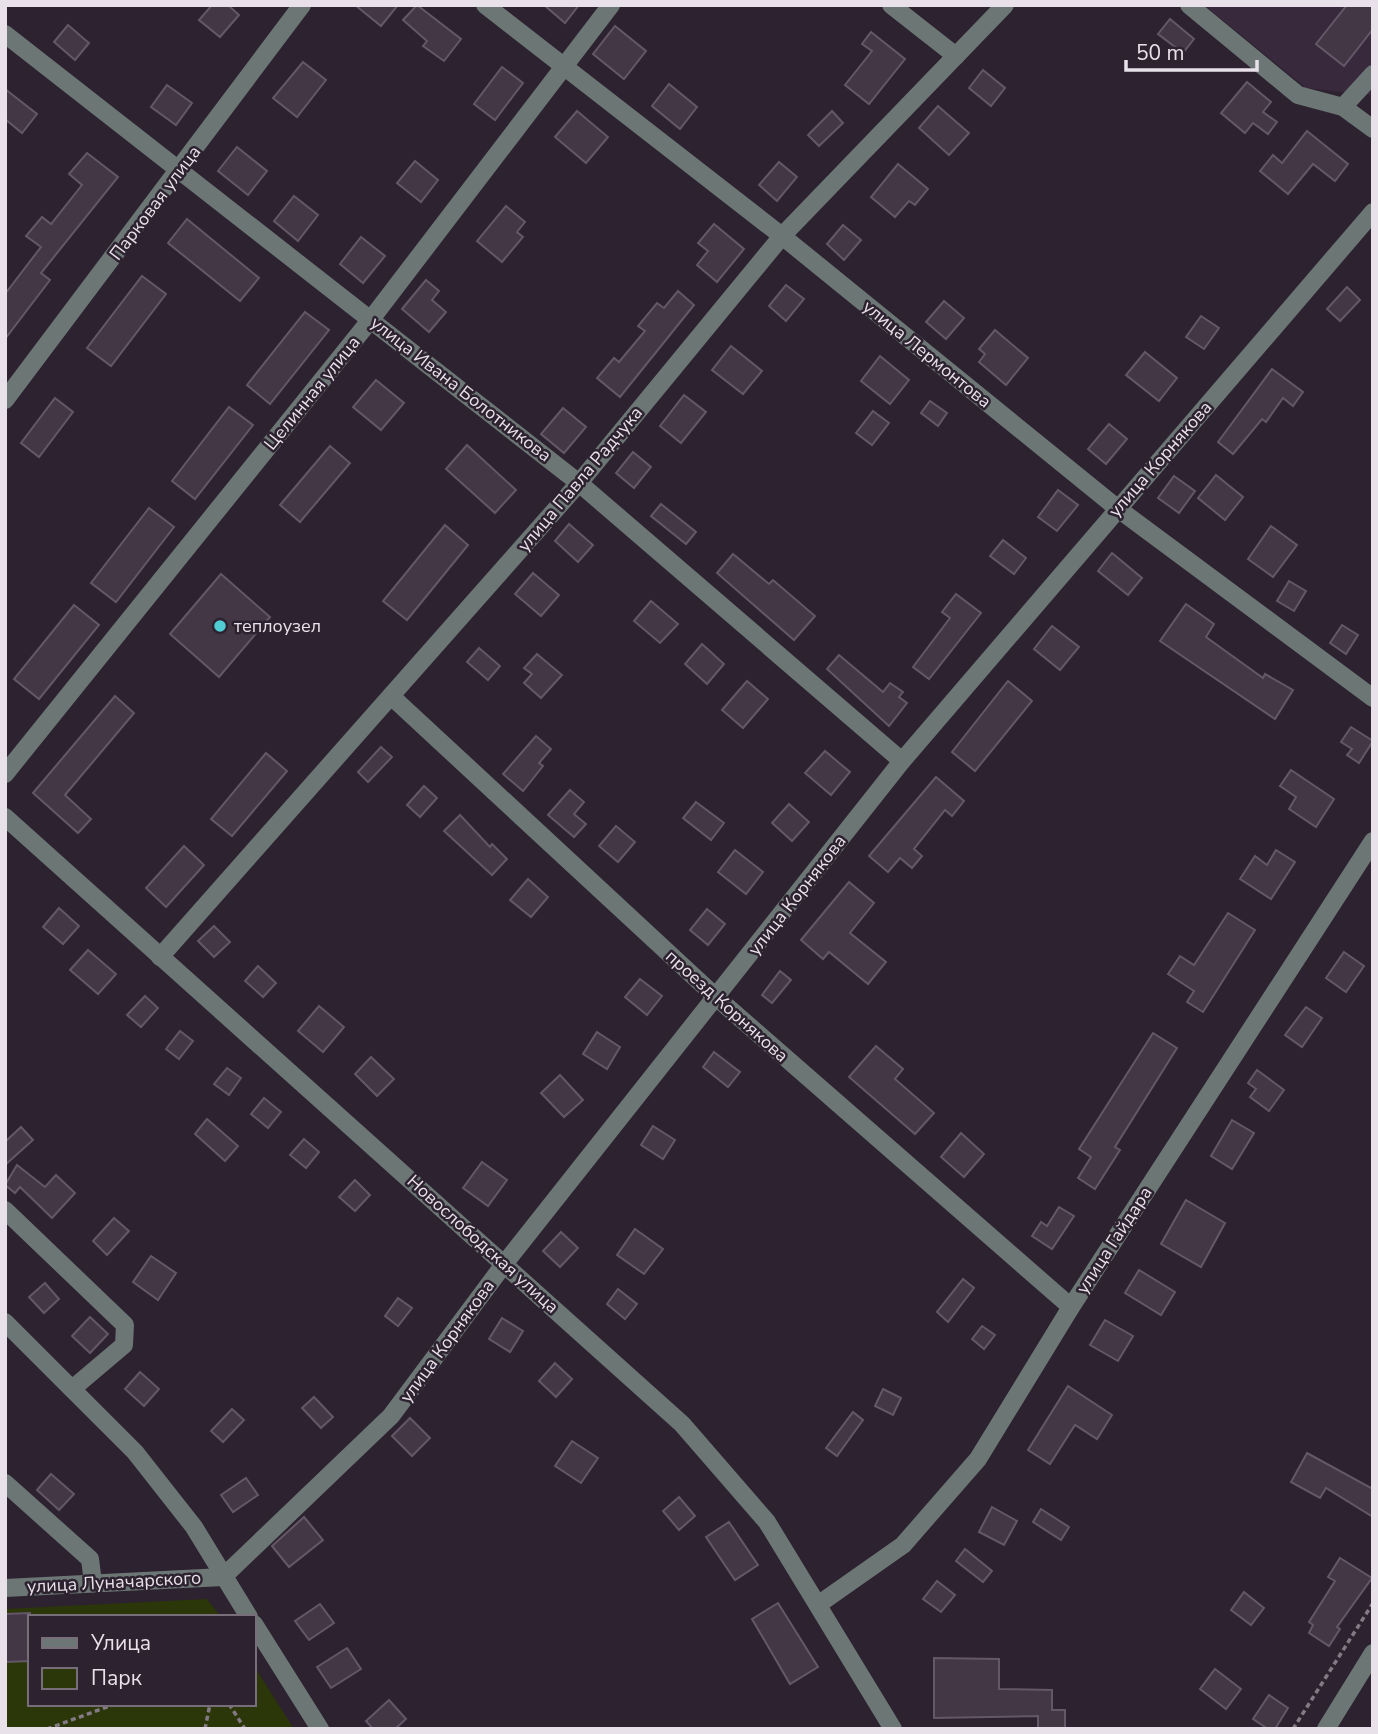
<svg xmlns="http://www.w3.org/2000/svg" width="1378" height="1734" font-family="'Nunito Sans',sans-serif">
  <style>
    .built { fill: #38293d }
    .green { fill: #2b3609 }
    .building { fill: #433746; stroke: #645767; stroke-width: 2 }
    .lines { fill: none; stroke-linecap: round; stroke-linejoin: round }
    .path { stroke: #837a85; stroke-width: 3.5; stroke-dasharray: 5 3.5; stroke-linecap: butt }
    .minor { stroke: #6c7775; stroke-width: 18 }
    .poi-dot { fill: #51ccd5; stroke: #2d2230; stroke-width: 2.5 }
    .labels { text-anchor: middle; stroke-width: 5; stroke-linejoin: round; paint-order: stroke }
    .street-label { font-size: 18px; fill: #e8e1ea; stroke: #2d2230 }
    .poi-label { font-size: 18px; fill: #e8e1ea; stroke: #2d2230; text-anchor: start }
  </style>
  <rect width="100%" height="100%" fill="#2d2230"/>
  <path class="built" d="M1204,5h169v87l-3,3 -64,-7z"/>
  <path class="green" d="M207,1599l14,18h-191v87h224v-38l40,63h-289v-120z"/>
  <g class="building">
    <path d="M212,5h16l11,10 -19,22 -21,-17z"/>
    <path d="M355,5h43l-17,21z"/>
    <path d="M417,5l44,34 -17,22 -21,-15 4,-5 -24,-21z"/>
    <path d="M544,5h35l-14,18z"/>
    <path d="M1347,5h26v24l-29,37 -28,-22z"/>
    <path d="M1170,19l24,20 -11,14 -25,-19z"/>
    <path d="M68,25l21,18 -14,17 -21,-18z"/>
    <path d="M615,26l31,25 -22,28 -31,-25z"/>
    <path d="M871,32l34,27 -36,45 -24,-19 27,-34 -10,-7z"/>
    <path d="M303,62l23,18 -29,37 -24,-19z"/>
    <path d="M502,67l21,16 -28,37 -21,-16z"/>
    <path d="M983,70l22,18 -14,18 -22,-18z"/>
    <path d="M1247,82l24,20 -8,10 14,10 -9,12 -15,-11 -8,10 -24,-20z"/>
    <path d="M669,84l28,23 -17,22 -28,-23z"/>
    <path d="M167,85l25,18 -16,22 -25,-18z"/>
    <path d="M5,89l32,25 -15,19 -17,-14z"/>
    <path d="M938,106l31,27 -20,22 -30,-27z"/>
    <path d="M577,111l31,26 -22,26 -31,-26z"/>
    <path d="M832,111l11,12 -24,23 -11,-11z"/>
    <path d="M1307,131l41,33 -13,17 -22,-17 -25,30 -28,-23 13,-16 9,8z"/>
    <path d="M237,147l30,24 -19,24 -30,-24z"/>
    <path d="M87,153l31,24 -77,96 9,7 -45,59v-45l36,-47 -15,-11 16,-19 9,7 31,-39 -13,-11z"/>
    <path d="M415,161l23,19 -17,22 -24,-19z"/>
    <path d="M779,162l18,15 -20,24 -18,-16z"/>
    <path d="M898,164l30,25 -13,16 -6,-4 -14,16 -24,-20z"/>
    <path d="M294,196l24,19 -20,26 -24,-20z"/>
    <path d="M506,206l19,16 -8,10 6,5 -21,25 -25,-21z"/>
    <path d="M187,219l72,59 -19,23 -72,-58z"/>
    <path d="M714,224l30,25 -27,33 -20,-17 11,-14 -10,-8z"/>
    <path d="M843,225l18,15 -17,20 -17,-16z"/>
    <path d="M361,237l24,19 -22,27 -23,-19z"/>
    <path d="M142,276l24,18 -55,72 -24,-18z"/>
    <path d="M426,280l13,11 -7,9 14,12 -17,20 -27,-23z"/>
    <path d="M786,285l18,14 -18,22 -17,-15z"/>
    <path d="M1347,287l13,13 -20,21 -13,-12z"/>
    <path d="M678,291l16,14 -74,92 -23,-19 17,-20 5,4 26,-31 -7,-5 19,-23 7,5z"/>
    <path d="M944,301l20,17 -18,21 -20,-17z"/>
    <path d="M305,312l24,18 -59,74 -23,-19z"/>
    <path d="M1201,316l18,12 -15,21 -18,-12z"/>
    <path d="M995,330l33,28 -22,27 -27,-23 6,-8 -6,-5z"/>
    <path d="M731,346l31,25 -19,23 -31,-24z"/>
    <path d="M1145,352l32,26 -18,23 -33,-26z"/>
    <path d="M880,356l29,24 -19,24 -29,-23z"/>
    <path d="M1272,369l31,23 -10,14 -10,-8 -17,24 -4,-3 -29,35 -15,-12z"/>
    <path d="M376,380l28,23 -23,27 -28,-23z"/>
    <path d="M684,395l22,17 -25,31 -21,-17z"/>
    <path d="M55,398l18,14 -34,45 -18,-14z"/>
    <path d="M930,401l17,12 -9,13 -17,-13z"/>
    <path d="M229,407l24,18 -58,74 -23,-18z"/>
    <path d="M563,408l23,19 -22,26 -23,-19z"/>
    <path d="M873,411l16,12 -17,22 -16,-12z"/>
    <path d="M1109,424l18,15 -21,25 -18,-15z"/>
    <path d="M467,445l49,45 -21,23 -49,-44z"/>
    <path d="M330,446l20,17 -50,59 -20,-17z"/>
    <path d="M633,452l18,15 -17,21 -18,-15z"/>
    <path d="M1216,475l27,22 -18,23 -27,-22z"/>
    <path d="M1174,476l21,15 -16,22 -21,-15z"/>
    <path d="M1058,490l20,15 -21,26 -19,-14z"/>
    <path d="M661,504l35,28 -10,12 -35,-28z"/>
    <path d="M149,508l25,19 -58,75 -25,-19z"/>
    <path d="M569,524l24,21 -15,17 -23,-21z"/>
    <path d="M445,525l23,20 -61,75 -24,-19z"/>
    <path d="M1271,526l26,19 -24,32 -25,-18z"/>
    <path d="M1003,540l23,18 -12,16 -24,-18z"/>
    <path d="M1112,553l30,25 -14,17 -30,-24z"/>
    <path d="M733,554l36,30 4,-4 42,36 -21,24 -77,-67z"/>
    <path d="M533,573l26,22 -18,21 -26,-22z"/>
    <path d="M221,574l49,43 -51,60 -49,-43z"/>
    <path d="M1289,581l17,10 -12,20 -17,-10z"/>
    <path d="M956,594l25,19 -52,66 -16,-12 37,-49 -8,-6z"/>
    <path d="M651,601l27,23 -18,19 -26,-22z"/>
    <path d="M1186,604l28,20 -8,13 57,41 2,-4 28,16 -18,29 -115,-78z"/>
    <path d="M74,605l25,20 -60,74 -25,-20z"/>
    <path d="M1342,625l16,10 -12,19 -16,-11z"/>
    <path d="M1052,626l27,21 -19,23 -26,-21z"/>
    <path d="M702,644l22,20 -17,20 -22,-20z"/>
    <path d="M479,648l21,18 -12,14 -21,-18z"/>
    <path d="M537,654l25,21 -21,23 -17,-15 8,-9 -8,-6z"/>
    <path d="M839,655l44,37 7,-9 13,9 -4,5 8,6 -18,23 -62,-57z"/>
    <path d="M747,681l21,18 -25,29 -21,-18z"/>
    <path d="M1008,681l24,20 -57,70 -23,-19z"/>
    <path d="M115,696l19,17 -69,82 26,24 -13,14 -45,-40z"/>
    <path d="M1351,727l22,14 -14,22 -12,-8 5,-6 -11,-7z"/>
    <path d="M536,736l15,13 -12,14 4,3 -20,25 -20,-17z"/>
    <path d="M381,747l11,10 -24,25 -10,-10z"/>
    <path d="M825,751l25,21 -19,23 -26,-22z"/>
    <path d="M266,753l21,18 -55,65 -21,-17z"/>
    <path d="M1291,770l43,29 -18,28 -27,-18 7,-12 -16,-11z"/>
    <path d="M936,777l28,24 -12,15 -7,-6 -31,39 8,7 -10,12 -12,-10 -12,14 -19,-16z"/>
    <path d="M424,786l13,12 -17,19 -13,-12z"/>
    <path d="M570,790l14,12 -10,12 12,10 -12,13 -26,-22z"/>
    <path d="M696,802l28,21 -13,17 -28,-22z"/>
    <path d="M789,804l20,18 -17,19 -20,-18z"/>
    <path d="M460,815l30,32 2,-3 15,15 -15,16 -48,-44z"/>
    <path d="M616,826l19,16 -17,20 -19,-16z"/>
    <path d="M184,846l20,19 -38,42 -20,-19z"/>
    <path d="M735,850l28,22 -17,22 -28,-22z"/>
    <path d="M1276,850l19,12 -24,37 -31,-20 15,-23 12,9z"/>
    <path d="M528,879l20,18 -17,20 -21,-17z"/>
    <path d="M849,882l25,21 -24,30 36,29 -18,22 -39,-32 -6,7 -22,-19z"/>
    <path d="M59,908l20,18 -16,18 -20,-17z"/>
    <path d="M707,909l18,15 -17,21 -18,-15z"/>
    <path d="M1228,913l27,17 -52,82 -16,-10 7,-11 -26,-17 12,-18 14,9z"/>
    <path d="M214,926l16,16 -16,15 -16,-16z"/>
    <path d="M88,950l28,24 -18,20 -28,-24z"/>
    <path d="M1344,952l20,14 -18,26 -20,-14z"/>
    <path d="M258,966l18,17 -13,14 -18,-16z"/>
    <path d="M780,971l11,9 -19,23 -10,-8z"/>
    <path d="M640,979l22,17 -15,19 -22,-18z"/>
    <path d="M145,996l13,12 -17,19 -14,-12z"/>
    <path d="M319,1006l25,21 -21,25 -25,-21z"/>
    <path d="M1306,1007l16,11 -20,29 -17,-12z"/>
    <path d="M180,1031l13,10 -14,18 -13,-10z"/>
    <path d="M597,1032l23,15 -13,22 -24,-15z"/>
    <path d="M1153,1033l24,15 -62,99 5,3 -25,39 -17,-11 13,-21 -12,-8z"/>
    <path d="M876,1046l27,23 -8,10 39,34 -19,21 -66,-57z"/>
    <path d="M714,1052l26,20 -12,15 -25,-20z"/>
    <path d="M371,1057l23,22 -17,17 -22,-22z"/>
    <path d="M227,1068l14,10 -12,17 -15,-11z"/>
    <path d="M1257,1070l27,20 -15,21 -19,-14 6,-8 -8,-6z"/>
    <path d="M560,1075l23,25 -19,17 -23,-24z"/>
    <path d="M264,1098l17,14 -13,16 -17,-14z"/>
    <path d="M207,1119l31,27 -13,15 -30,-27z"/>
    <path d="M1232,1120l22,13 -22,36 -21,-13z"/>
    <path d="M653,1126l22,14 -12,19 -22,-14z"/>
    <path d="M21,1127l12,13 -28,25v-23z"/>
    <path d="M961,1133l23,21 -20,23 -23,-20z"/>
    <path d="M304,1139l15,13 -13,16 -16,-13z"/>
    <path d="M482,1162l25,18 -19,26 -25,-18z"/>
    <path d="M17,1165l28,22 11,-12 19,18 -23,25 -32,-31 -5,6 -10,-8z"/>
    <path d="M355,1180l15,15 -15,16 -16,-14z"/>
    <path d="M1186,1200l39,23 -24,44 -40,-23z"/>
    <path d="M1059,1207l15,9 -22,33 -20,-13 9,-14 6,4z"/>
    <path d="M114,1218l15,13 -22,24 -14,-14z"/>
    <path d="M635,1229l28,20 -19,25 -27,-19z"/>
    <path d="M561,1232l17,16 -18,19 -17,-16z"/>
    <path d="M151,1256l25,17 -18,27 -25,-18z"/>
    <path d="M1139,1270l36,22 -14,23 -36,-22z"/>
    <path d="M963,1279l11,9 -26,34 -11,-10z"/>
    <path d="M45,1283l14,16 -15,14 -15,-16z"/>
    <path d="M618,1289l19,15 -12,15 -18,-15z"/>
    <path d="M398,1298l14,10 -14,18 -13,-10z"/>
    <path d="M90,1317l18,17 -18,19 -18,-17z"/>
    <path d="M502,1318l21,13 -13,21 -21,-13z"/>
    <path d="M1105,1320l28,16 -15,25 -28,-16z"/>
    <path d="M982,1326l13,9 -11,14 -12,-10z"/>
    <path d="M555,1363l17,16 -16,18 -17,-16z"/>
    <path d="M140,1372l19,17 -15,17 -19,-17z"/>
    <path d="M1068,1386l44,29 -15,24 -22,-14 -25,39 -22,-14z"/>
    <path d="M883,1389l18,9 -8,17 -18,-9z"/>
    <path d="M314,1397l19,20 -12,11 -19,-20z"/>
    <path d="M232,1409l12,11 -21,22 -12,-11z"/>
    <path d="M853,1412l10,8 -26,36 -11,-8z"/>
    <path d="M410,1418l20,20 -18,18 -20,-20z"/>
    <path d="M572,1441l26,17 -17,25 -26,-17z"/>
    <path d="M1307,1453l66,36v28l-47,-29 -6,10 -29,-16z"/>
    <path d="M51,1474l23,20 -15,16 -22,-20z"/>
    <path d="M246,1478l12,17 -25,17 -12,-17z"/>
    <path d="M679,1497l16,19 -16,14 -16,-19z"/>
    <path d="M992,1507l25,14 -13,24 -25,-13z"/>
    <path d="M1041,1509l28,18 -8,13 -28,-18z"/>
    <path d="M304,1517l19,23 -34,27 -17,-21z"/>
    <path d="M729,1522l29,43 -23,15 -29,-43z"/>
    <path d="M965,1549l27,22 -9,11 -27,-21z"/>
    <path d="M1340,1558l32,20 -35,49 3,2 -11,17 -20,-13 4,-8 -4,-3 26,-41 -7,-4z"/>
    <path d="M937,1581l18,14 -14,17 -18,-13z"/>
    <path d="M1244,1592l20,16 -13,17 -20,-15z"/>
    <path d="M778,1603l40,64 -28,17 -38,-65z"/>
    <path d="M320,1604l14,19 -25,17 -14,-19z"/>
    <path d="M30,1613v48l-25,1v-48z"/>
    <path d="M347,1648l14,21 -30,19 -14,-21z"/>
    <path d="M934,1658l65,1v30l53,1v20h13v19h-27v-13l-104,2z"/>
    <path d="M1215,1669l26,20 -15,20 -26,-20z"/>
    <path d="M1269,1695l19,13 -13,21h-7l-15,-10z"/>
    <path d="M389,1700l17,19 -11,10h-22l-7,-8z"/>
  </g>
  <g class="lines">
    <g class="path">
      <path d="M229,1704l16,25"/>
      <path d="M47,1729l68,-25"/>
      <path d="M205,1729l5,-25"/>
      <path d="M1293,1729l80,-126"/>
    </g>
    <g class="minor">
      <path d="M485,5l297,231 335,272 256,190"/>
      <path d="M891,5l65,51"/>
      <path d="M1189,5l109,90 45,12 30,22"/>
      <path d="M5,34l574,449 323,278"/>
      <path d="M1343,107l30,-33"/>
      <path d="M5,400l297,-395"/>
      <path d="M391,696l325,301 355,310"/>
      <path d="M5,774l367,-456 239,-313"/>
      <path d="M5,817l677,607 85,98 126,207"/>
      <path d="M160,957l419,-474 203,-247 223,-231"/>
      <path d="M5,1210l120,115 -1,20 -52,44"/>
      <path d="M5,1322l130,130 59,75 55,90"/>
      <path d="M5,1483l85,76 3,24"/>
      <path d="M5,1588l218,-11 168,-161 114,-153 397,-502 471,-549"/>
      <path d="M819,1604l84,-59 75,-86 93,-152 302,-466"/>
      <path d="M254,1624l66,105"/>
      <path d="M1326,1729l47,-76"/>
    </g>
  </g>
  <circle class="poi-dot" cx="220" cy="626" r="7"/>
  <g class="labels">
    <g class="street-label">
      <text transform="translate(155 203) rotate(-53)" y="6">Парковая улица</text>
      <text transform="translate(927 354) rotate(39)" y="6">улица Лермонтова</text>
      <text transform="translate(461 389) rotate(38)" y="6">улица Ивана Болотникова</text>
      <text transform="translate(312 393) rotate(-51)" y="6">Целинная улица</text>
      <text transform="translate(1160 459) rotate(-49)" y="6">улица Корнякова</text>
      <text transform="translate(580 479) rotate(-50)" y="6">улица Павла Радчука</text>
      <text transform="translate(797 895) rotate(-52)" y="6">улица Корнякова</text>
      <text transform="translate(727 1006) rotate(42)" y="6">проезд Корнякова</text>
      <text transform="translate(1114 1240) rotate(-57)" y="6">улица Гайдара</text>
      <text transform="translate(483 1244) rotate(42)" y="6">Новослободская улица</text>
      <text transform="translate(447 1341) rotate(-54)" y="6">улица Корнякова</text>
      <text transform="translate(114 1582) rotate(-3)" y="6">улица Луначарского</text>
    </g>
    <g class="poi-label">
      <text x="234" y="632">теплоузел</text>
    </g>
  </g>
  <rect width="1378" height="1734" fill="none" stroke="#e8e1ea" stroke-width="14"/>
  <rect x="28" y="1615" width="228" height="91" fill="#2d2230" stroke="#786e7a" stroke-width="2"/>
  <rect x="42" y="1638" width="35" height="10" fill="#6c7775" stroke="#786e7a" stroke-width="2"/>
  <text x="91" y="1650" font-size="21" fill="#e8e1ea">Улица</text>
  <rect x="42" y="1668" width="35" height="21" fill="#2b3609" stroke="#786e7a" stroke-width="2"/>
  <text x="91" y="1685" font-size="21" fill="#e8e1ea">Парк</text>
  <path d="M1126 60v10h131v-10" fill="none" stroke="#e8e1ea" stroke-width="3.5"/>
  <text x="1136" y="60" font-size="21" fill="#e8e1ea" stroke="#2d2230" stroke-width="5" paint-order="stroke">50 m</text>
</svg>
